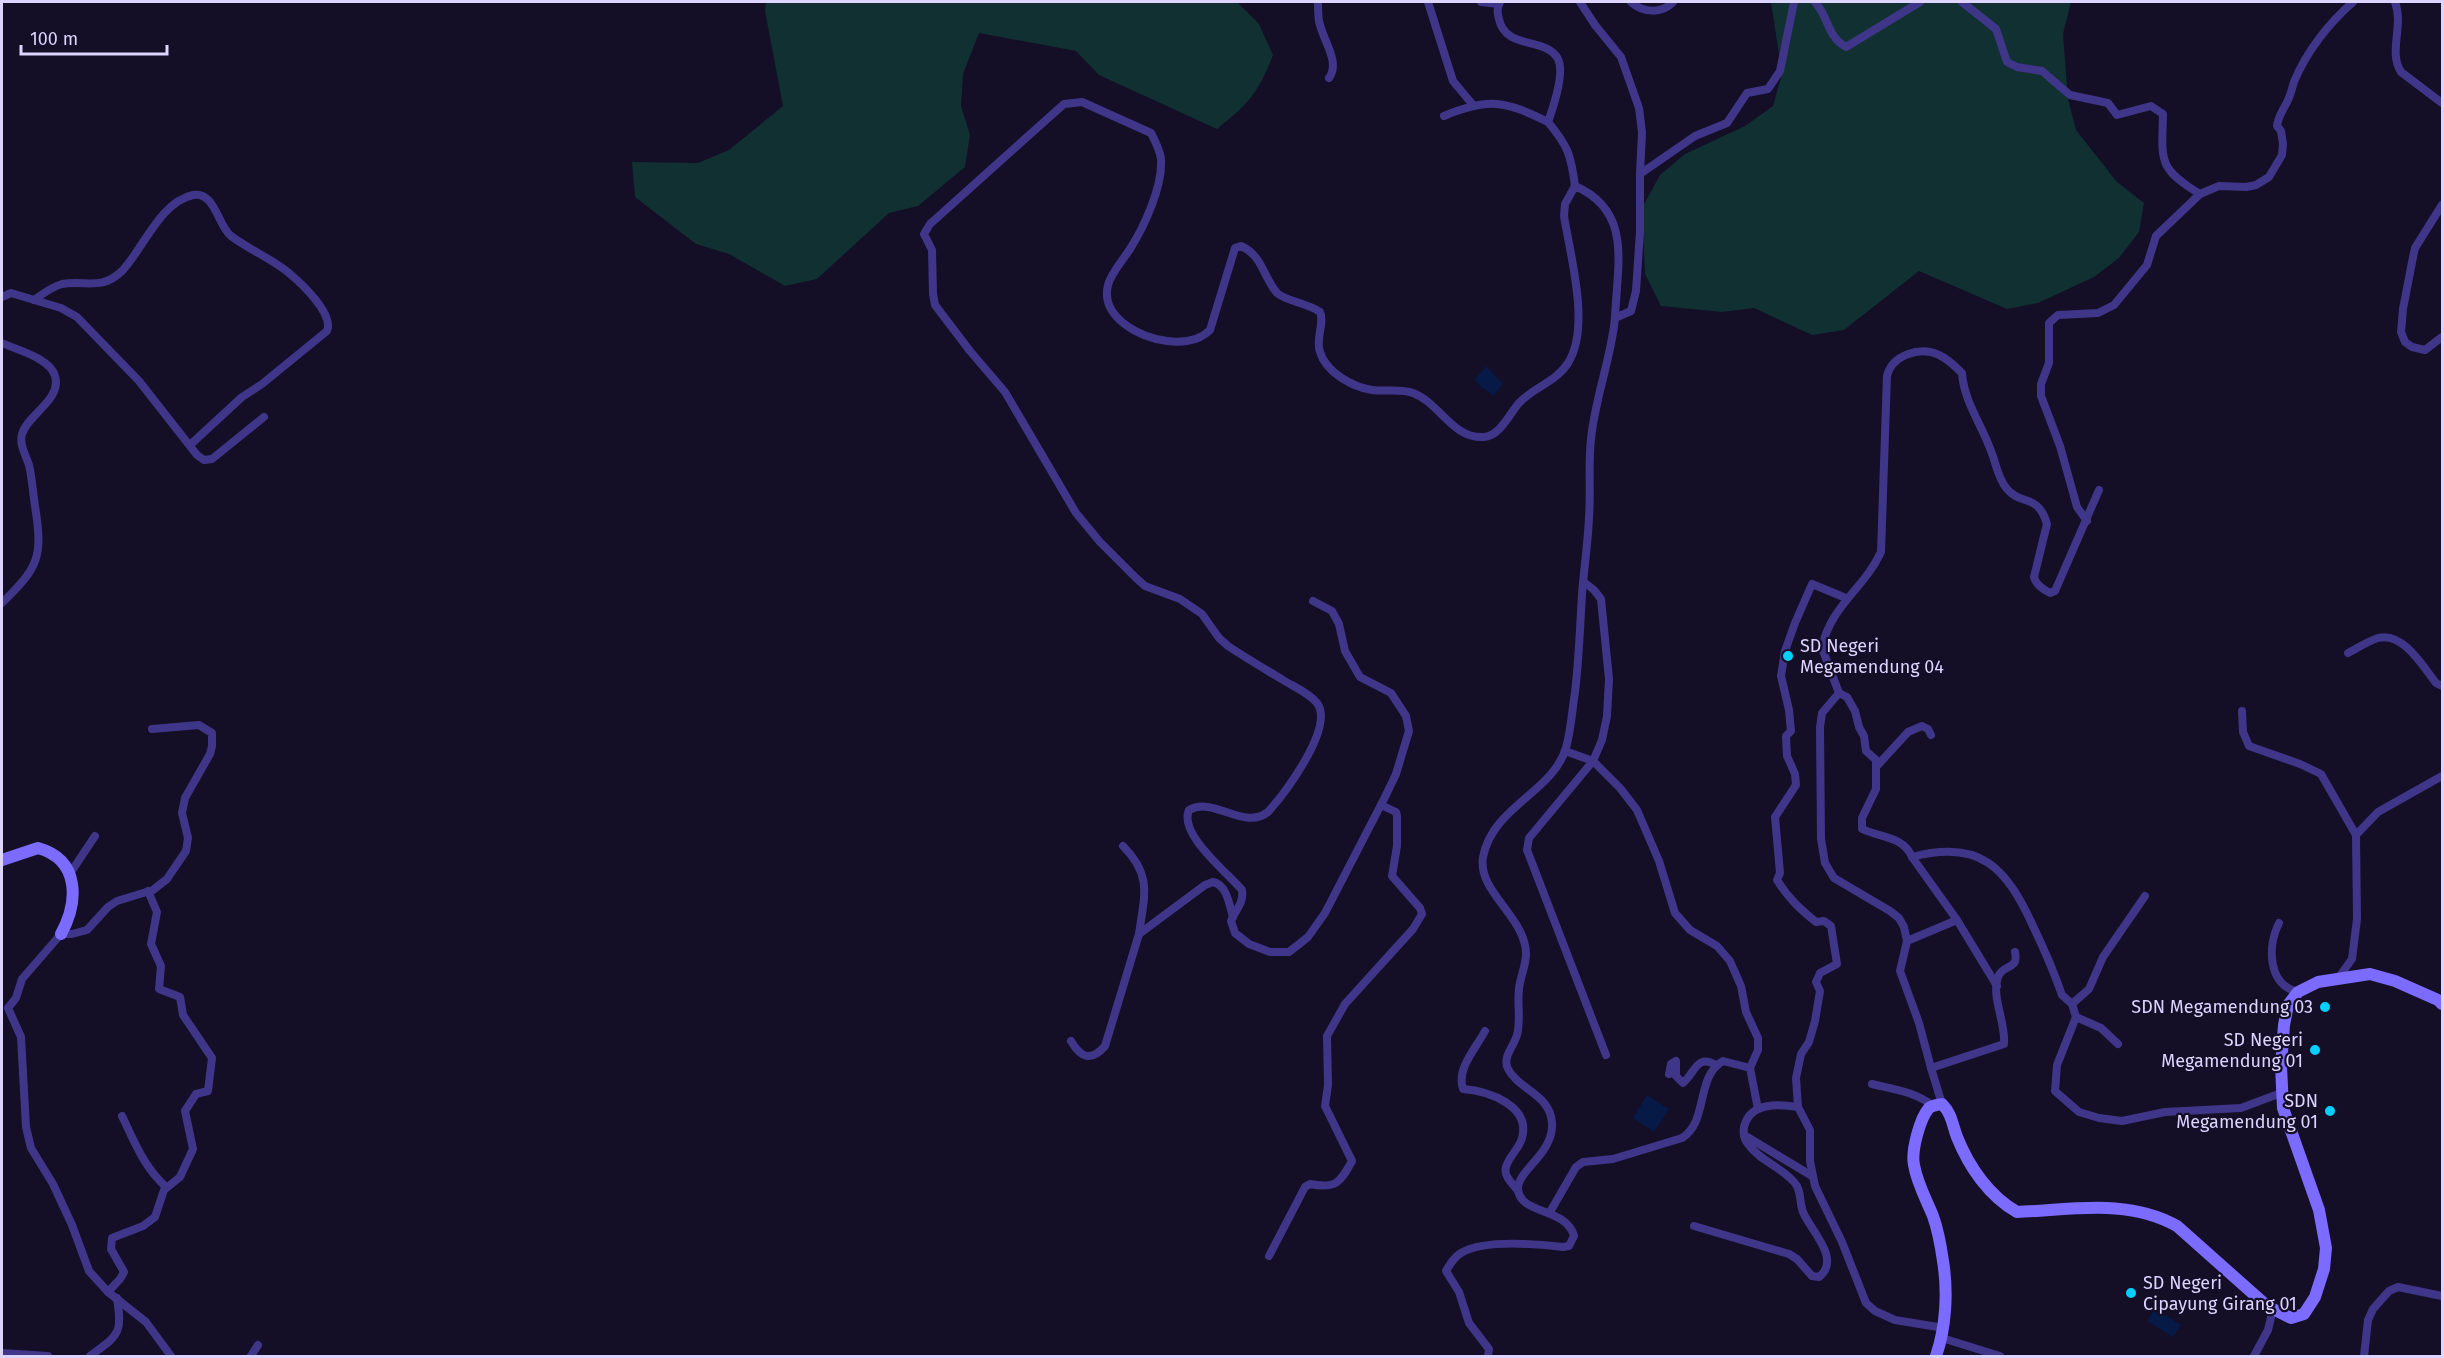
<svg xmlns="http://www.w3.org/2000/svg" width="2444" height="1358" font-family="'Fira Sans',sans-serif">
  <style>
    .green { fill: #103032 }
    .water { fill: #071947 }
    .lines { fill: none; stroke-linecap: round; stroke-linejoin: round }
    .street { stroke: #403689; stroke-width: 8 }
    .secondary { stroke: #7b6bff; stroke-width: 12 }
    .poi-dot { fill: #00d0ff; stroke: #140e27; stroke-width: 2 }
    .labels { text-anchor: middle; stroke-width: 4.5; stroke-linejoin: round; paint-order: stroke }
    .poi-label { font-size: 18px; fill: #ddd4ff; stroke: #140e27; text-anchor: end }
  </style>
  <rect width="100%" height="100%" fill="#140e27"/>
  <g class="green">
    <path d="M766,2h471l22,22 14,31c-14,37 -25,50 -56,74l-118,-54 -23,-24 -97,-18 -16,41 -2,32 9,29 -5,32 -47,39 -29,7 -72,66 -32,7 -56,-32 -33,-10 -61,-47 -3,-35 66,1 31,-13 54,-44 -18,-95z"/>
    <path d="M1771,2h300l-8,32 5,65 8,31 41,52 27,21 -5,29 -20,26 -25,19 -56,26 -31,6 -88,-38 -75,59 -32,5 -58,-27 -32,4 -61,-6 -16,-32 -3,-66 18,-33 25,-21 60,-28 28,-20 9,-32z"/>
  </g>
  <g class="water">
    <path d="M1486,366l17,18 -10,12 -9,-8 -2,1 -7,-10z"/>
    <path d="M1647,1095l22,14 -15,23 -21,-14z"/>
    <path d="M2155,1309l26,16 -8,12 -26,-16z"/>
  </g>
  <g class="lines">
    <g class="street">
      <path d="M1318,2c0,6 0,13 1,19 3,18 22,41 10,57"/>
      <path d="M1428,2l25,79 20,24"/>
      <path d="M1481,2l18,2"/>
      <path d="M1500,2c-3,6 -3,10 -1,17 6,31 48,18 59,40 7,14 -5,49 -10,63 20,24 23,33 27,64"/>
      <path d="M1631,2c12,11 31,12 42,0"/>
      <path d="M1815,2c14,15 12,35 31,45l74,-45"/>
      <path d="M1962,2l34,27 11,33 10,5 25,4 28,24 38,8 9,12 34,-9 12,8c-1,46 -6,54 37,80"/>
      <path d="M2395,2c9,24 -7,50 6,70l41,31"/>
      <path d="M1444,116c45,-19 61,-15 104,6"/>
      <path d="M1640,174l55,-38 32,-13 20,-30 21,-4 12,-18 14,-69"/>
      <path d="M2442,205l-27,43 -2,9 -10,52 -2,23 4,10 7,5 13,3 17,-13"/>
      <path d="M2,297l9,-4 50,15 16,9 62,64 58,74 7,5 8,-1 52,-42"/>
      <path d="M34,300c9,-6 17,-13 28,-16 24,-4 39,7 60,-13 21,-22 38,-69 71,-76 22,-4 25,31 38,41 19,14 41,23 58,37 13,11 45,41 38,58l-65,53 -20,13 -52,48"/>
      <path d="M2,343c15,7 48,15 53,33 7,24 -27,38 -33,58 -3,11 4,21 7,31 3,13 4,28 6,41 8,51 4,61 -33,97"/>
      <path d="M2087,521l-10,-14 -17,-61 -19,-50v-12l8,-21v-40l9,-8 40,-2 16,-8 33,-40 9,-29 44,-42 19,-8 27,1 10,-2 13,-8 13,-22 1,-11 -2,-13 -4,-5c1,-10 7,-17 11,-26 3,-6 4,-12 6,-18 12,-30 35,-59 59,-80"/>
      <path d="M1584,582l10,8 7,9 8,80 -2,37 -5,24 -9,21 -59,71 -5,6 -2,12 79,205"/>
      <path d="M1313,601l19,10 7,13 6,27 15,26 31,16 15,23 3,15 -13,43 -11,23 -60,116 -17,24 -19,15h-19l-21,-8 -14,-11 -4,-12c4,-11 13,-17 11,-31 -14,-17 -64,-56 -53,-80 25,-14 55,21 79,2 17,-19 67,-85 49,-109 -9,-11 -23,-16 -34,-23 -18,-11 -37,-22 -55,-34l-9,-8 -17,-24 -22,-15 -35,-13 -9,-8 -36,-36 -24,-29 -71,-121 -35,-41 -35,-46 -2,-11 -1,-44 -8,-16 6,-10 134,-120 18,-2 69,31c4,8 9,17 10,26 2,27 -17,68 -31,90 -7,11 -19,24 -22,36 -8,32 32,53 59,56 16,2 32,0 43,-11l25,-82 6,-2c22,10 22,31 36,47 8,8 31,10 43,19 5,12 -5,26 0,40 6,20 32,35 52,38 14,2 28,-2 41,3 27,10 39,46 71,44 16,-1 26,-24 35,-34 15,-16 37,-21 49,-40 23,-36 2,-108 -4,-147l1,-12 10,-18c58,25 42,79 40,132"/>
      <path d="M2348,653c10,-5 20,-12 30,-15 25,-7 46,30 58,45l6,3"/>
      <path d="M1839,693l-17,20 -2,14 1,112 4,24 9,15 56,33 9,7 5,9 3,14 -7,30 19,52 12,45"/>
      <path d="M2242,711l1,21 6,14 51,18 21,10 35,61"/>
      <path d="M152,729l47,-4 13,8v13l-2,8 -25,44 -3,15 6,25 -2,13 -19,28 -14,11 -36,11 -9,6 -21,23 -15,4h-11l-39,45 -6,19 -8,10 13,29 5,90 5,21 22,36 19,41 17,46 19,21 38,30 25,34"/>
      <path d="M1931,735l-3,-6 -6,-3 -14,6 -32,35v22l-14,29v11c19,9 41,7 50,28l45,63 40,66"/>
      <path d="M1565,751l28,10 27,27 17,22 22,51 16,52 15,17 27,16 13,15 11,25 5,26 12,26v12l-8,18"/>
      <path d="M1876,767v-7l-10,-9 -2,-15 -5,-9 -4,-16 -8,-14 -8,-4 -17,-45c8,-42 42,-59 59,-96l6,-176c5,-21 33,-30 52,-21 9,4 16,11 23,18 2,29 20,52 29,78 5,12 7,28 16,38 14,17 31,4 40,35l-13,53c2,8 10,13 16,16l5,-2 44,-101"/>
      <path d="M1123,846c30,30 21,50 16,88l66,-49 8,-3c14,3 16,22 20,35"/>
      <path d="M1912,857c68,-18 94,10 121,69 11,23 21,46 29,69l10,9 4,13 25,11 17,16"/>
      <path d="M69,875l26,-39"/>
      <path d="M2279,923c-12,24 -11,62 19,69"/>
      <path d="M1907,941l50,-21"/>
      <path d="M2339,977l13,-18 5,-40 -1,-84 22,-23 64,-36"/>
      <path d="M2072,1004l17,-15 14,-32 42,-61"/>
      <path d="M2076,1017l-19,48 -2,26 24,21 20,6 23,3 43,-9 76,-4 40,-15"/>
      <path d="M1485,1031c-9,17 -29,38 -22,58 26,2 68,17 59,49 -3,11 -13,18 -16,29 -3,9 7,17 12,24"/>
      <path d="M1071,1041c10,17 20,21 34,5l34,-112"/>
      <path d="M1669,1074l2,-10 5,-3v15l7,7c13,-11 13,-29 33,-18"/>
      <path d="M1872,1084c21,5 44,8 61,22"/>
      <path d="M1942,1104l-11,-36 73,-24c2,-21 -13,-47 -6,-67 5,-14 21,-6 17,-25"/>
      <path d="M1798,1107l-2,-29 5,-24 8,-12 6,-21 5,-30 -4,-9 4,-9 17,-9 -6,-38 -7,-5 -8,1c-16,-13 -28,-24 -39,-42l3,-7 -5,-56 21,-32 -1,-11 -8,-18 -1,-20 5,-5 -2,-21 -8,-34 4,-25 10,-28 17,-39 34,14"/>
      <path d="M122,1116c13,27 22,51 44,71"/>
      <path d="M1744,1135l68,41"/>
      <path d="M1550,1212l26,-45 7,-5 30,-3 69,-21c27,-17 13,-61 41,-77l27,7 8,41"/>
      <path d="M1694,1226l95,28 8,5 15,17 7,1c23,-18 -9,-47 -16,-65 -4,-10 -1,-22 -9,-30 -13,-15 -35,-22 -46,-38 -4,-5 -5,-11 -4,-17 6,-25 34,-23 54,-20l12,23v31l5,25 27,56 24,61 9,8 20,9 49,8"/>
      <path d="M1269,1256l36,-69 5,-3c26,5 30,-1 42,-23l-27,-55 3,-21 -1,-49 18,-32 68,-75 9,-15 -2,-6 -28,-32 5,-30v-30l-1,-4 -15,-7"/>
      <path d="M108,1292l12,-13 4,-7 -13,-23 1,-11 31,-12 12,-9 9,-27 16,-13 13,-28 -8,-38 11,-17 12,-3 4,-33 -29,-43 -3,-18 -21,-8 2,-23 -10,-22 6,-32 -9,-21"/>
      <path d="M1942,1338l58,18"/>
      <path d="M2,1353l46,3"/>
      <path d="M90,1356c28,-21 33,-21 27,-58"/>
      <path d="M251,1356l7,-11"/>
      <path d="M1488,1356l1,-7 -20,-26 -10,-31 -13,-21c4,-7 8,-14 15,-18 23,-14 76,-9 102,-6l6,-1 5,-10c-8,-29 -53,-21 -56,-46 -2,-19 36,-36 34,-67 -2,-29 -33,-33 -44,-54 -6,-12 6,-23 9,-34 4,-15 0,-31 2,-46 1,-12 7,-23 7,-35 0,-37 -49,-62 -43,-97 10,-51 70,-65 83,-109 5,-18 6,-37 9,-56 4,-33 5,-65 7,-98 2,-26 6,-51 7,-77 2,-26 -1,-52 2,-78 4,-41 20,-80 24,-121l16,-7 5,-20 4,-60v-57l2,-42 -3,-24 -18,-51 -26,-32 -15,-23"/>
      <path d="M2254,1356l14,-26 5,-21"/>
      <path d="M2364,1356l4,-36 5,-11 16,-18 9,-4 44,9"/>
    </g>
    <g class="secondary">
      <path d="M2,860l36,-12c43,12 40,55 23,86"/>
      <path d="M1936,1356c10,-29 12,-64 7,-95 -2,-14 -5,-31 -10,-45 -7,-17 -16,-33 -19,-51 -3,-14 6,-47 15,-57 4,-3 9,-3 13,-4 10,10 10,20 15,33 12,30 32,59 60,75 54,-2 111,-14 160,14l90,80 24,12 13,-4 11,-17 9,-28 2,-21 -7,-38 -36,-102 -2,-42 3,-41 4,-20 10,-13 20,-10 52,-8 25,7 43,19 4,4"/>
    </g>
  </g>
  <g class="poi-dot">
    <circle cx="1788" cy="656" r="6"/>
    <circle cx="2325" cy="1007" r="6"/>
    <circle cx="2315" cy="1050" r="6"/>
    <circle cx="2330" cy="1111" r="6"/>
    <circle cx="2131" cy="1293" r="6"/>
  </g>
  <g class="labels">
    <g class="poi-label">
      <text x="1800" y="652" text-anchor="start">SD Negeri<tspan x="1800" dy="21">Megamendung 04</tspan></text>
      <text x="2313" y="1013">SDN Megamendung 03</text>
      <text x="2303" y="1046">SD Negeri<tspan x="2303" dy="21">Megamendung 01</tspan></text>
      <text x="2318" y="1107">SDN<tspan x="2318" dy="21">Megamendung 01</tspan></text>
      <text x="2143" y="1289" text-anchor="start">SD Negeri<tspan x="2143" dy="21">Cipayung Girang 01</tspan></text>
    </g>
  </g>
  <rect width="2444" height="1358" fill="none" stroke="#ddd4ff" stroke-width="6"/>
  <path d="M21 45v9h146v-9" fill="none" stroke="#ddd4ff" stroke-width="3"/>
  <text x="30" y="45" font-size="18" fill="#ddd4ff" stroke="#140e27" stroke-width="4.5" paint-order="stroke">100 m</text>
</svg>
